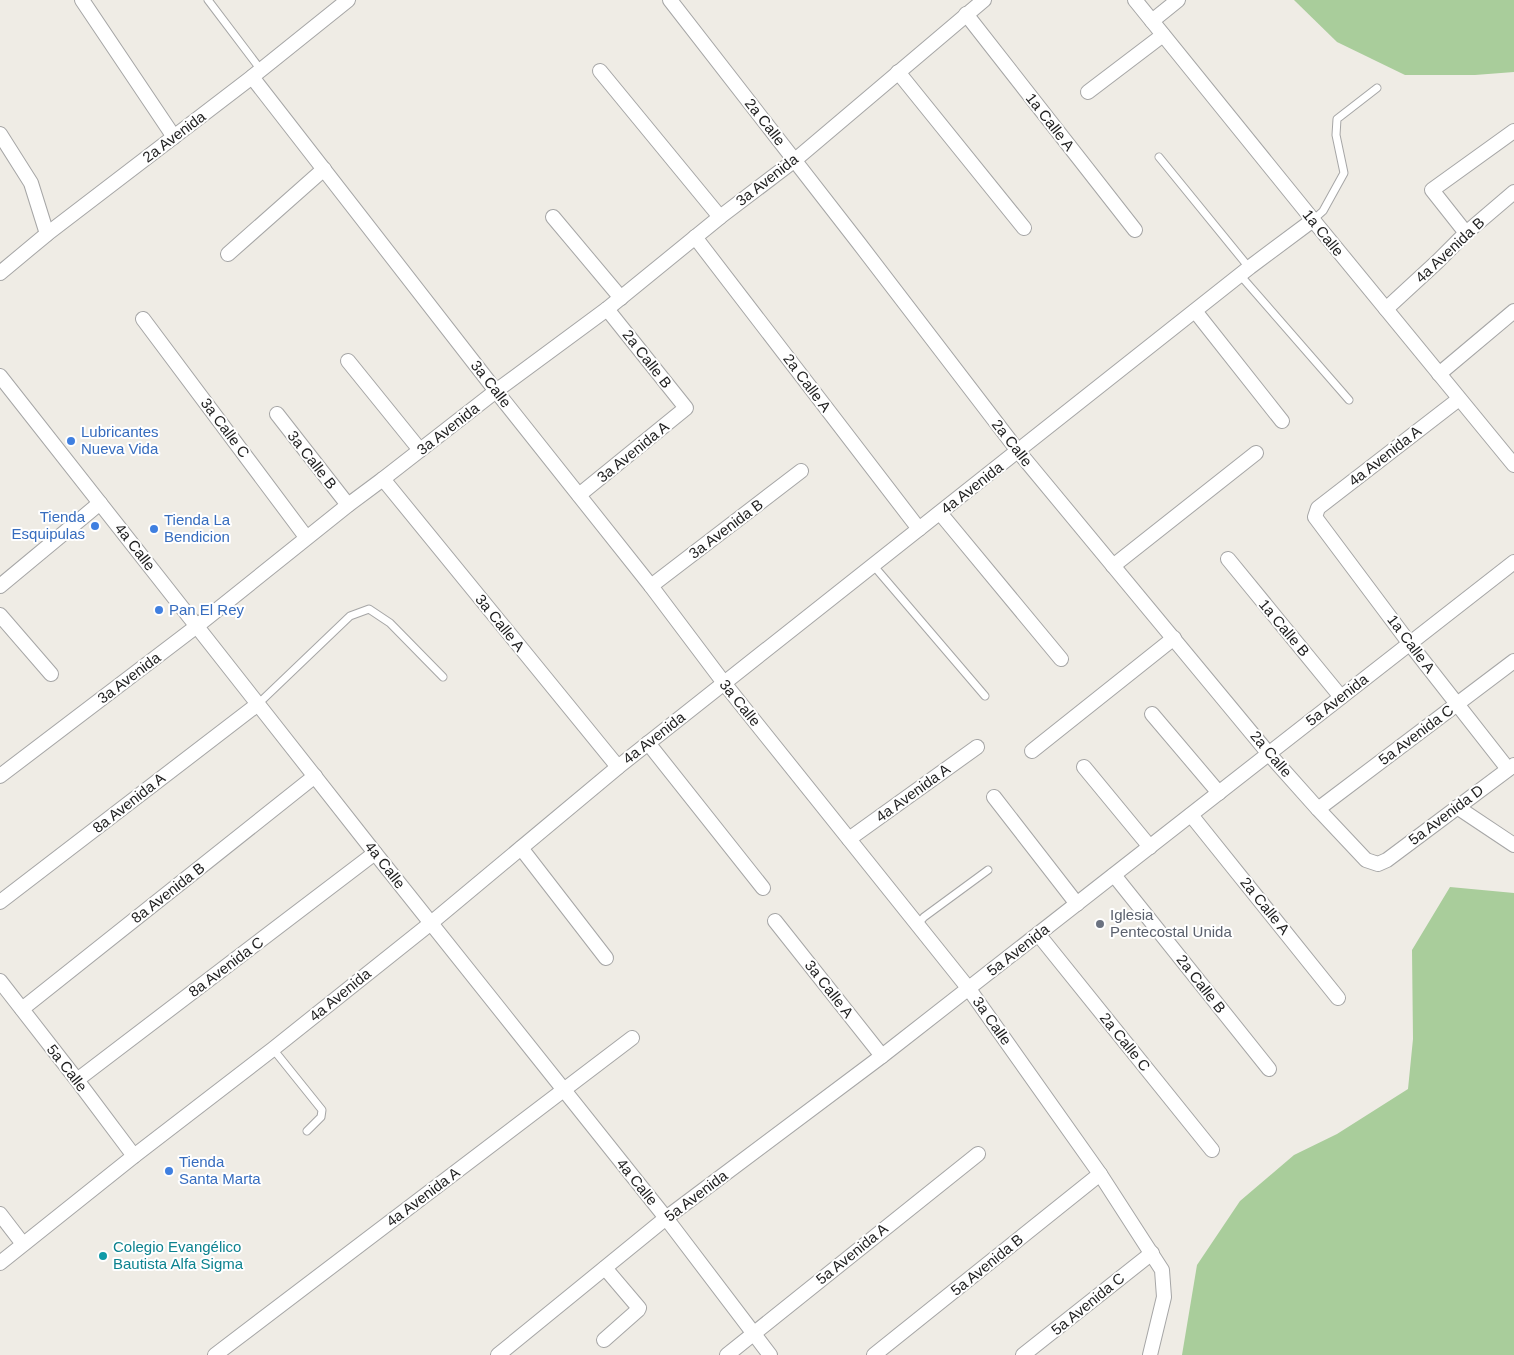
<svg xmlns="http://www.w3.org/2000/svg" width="1514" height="1355" font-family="Helvetica,sans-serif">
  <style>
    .forest { fill: #a9cd9b }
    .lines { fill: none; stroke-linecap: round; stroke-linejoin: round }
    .lane-casing { stroke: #a6a6a6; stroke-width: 9 }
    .street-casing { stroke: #a6a6a6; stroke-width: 16 }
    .lane { stroke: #fff; stroke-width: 7 }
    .street { stroke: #fff; stroke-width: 14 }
    .shop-dot { fill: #3f7fe0; stroke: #fff; stroke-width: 2 }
    .worship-dot { fill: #6b7280; stroke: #fff; stroke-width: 2 }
    .culture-dot { fill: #0f9aa8; stroke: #fff; stroke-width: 2 }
    .labels { text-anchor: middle; stroke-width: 4; stroke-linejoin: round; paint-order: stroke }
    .street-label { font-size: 15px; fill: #1f1f1f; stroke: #fff }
    .shop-label { font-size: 15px; fill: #366cbe; stroke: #fff; text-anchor: start }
    .worship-label { font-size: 15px; fill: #5b616d; stroke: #fff; text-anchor: start }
    .culture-label { font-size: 15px; fill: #0d838f; stroke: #fff; text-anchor: start }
  </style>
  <rect width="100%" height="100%" fill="#efece5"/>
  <g class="forest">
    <path d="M1294,0h220v72l-39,3h-70l-68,-33z"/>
    <path d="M1450,887l64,6v462h-332l15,-90 43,-64 54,-46 43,-21 71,-45 5,-50 -1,-89z"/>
  </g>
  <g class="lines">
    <defs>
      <g id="lane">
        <path d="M208,0l53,70"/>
        <path d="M1159,157l88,108 3,2"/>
        <path d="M1313,220l10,-9 21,-38 -8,-38 1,-16 40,-31"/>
        <path d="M1240,275l109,125"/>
        <path d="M873,565l112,131"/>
        <path d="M258,704l92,-88 19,-7 21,14 53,54"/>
        <path d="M917,925l7,-8 64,-47"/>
        <path d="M273,1049l49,61 -1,7 -14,14"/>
      </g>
      <g id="street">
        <path d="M82,0l92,137"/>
        <path d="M670,0l188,242 160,209 251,303 49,55 48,51 12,4 9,-4 127,-95"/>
        <path d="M1135,0l178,220 201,245"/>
        <path d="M966,14l169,216"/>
        <path d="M1152,21l26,-21"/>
        <path d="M600,71l120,146"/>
        <path d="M898,72l126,156"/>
        <path d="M252,77l244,314 155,195 73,97 245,306 131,185 62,96 2,27 -14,58"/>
        <path d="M1088,92l75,-57"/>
        <path d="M0,134l31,49 16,51"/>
        <path d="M553,217l68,81"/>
        <path d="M1466,233l-34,-43 82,-59"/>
        <path d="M695,237l224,292"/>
        <path d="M228,254l96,-85"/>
        <path d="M0,273l47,-39 205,-157 96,-77"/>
        <path d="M1386,309l51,-47 29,-29 48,-41"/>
        <path d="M1195,311l87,110"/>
        <path d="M143,319l163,218"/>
        <path d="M348,361l72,89"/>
        <path d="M1439,374l75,-63"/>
        <path d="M0,376l375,477 291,365 104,137"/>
        <path d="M1459,399l-141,109 -3,9 95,127 98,125"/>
        <path d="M277,414l71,91"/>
        <path d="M383,479l235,288"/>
        <path d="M579,495l107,-87 -79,-99"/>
        <path d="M940,513l121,146"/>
        <path d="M1228,559l113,138"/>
        <path d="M1113,566l143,-113"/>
        <path d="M0,586l100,-83"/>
        <path d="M651,586l150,-115"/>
        <path d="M0,615l51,59"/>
        <path d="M1152,714l67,79"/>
        <path d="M648,743l115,145"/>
        <path d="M1032,751l142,-113"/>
        <path d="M1084,767l66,80"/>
        <path d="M0,776l197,-150 151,-121 35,-26 113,-88 111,-82 113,-92 75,-57 189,-160"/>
        <path d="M994,797l83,107"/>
        <path d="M1457,807l57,38"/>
        <path d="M1318,809l196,-148"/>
        <path d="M1191,815l147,183"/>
        <path d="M849,839l128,-92"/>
        <path d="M521,848l85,110"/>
        <path d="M1114,875l155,194"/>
        <path d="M0,902l258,-198"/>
        <path d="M775,921l107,135"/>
        <path d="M1038,934l174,216"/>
        <path d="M0,981l77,99 57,76"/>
        <path d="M22,1009l293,-233"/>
        <path d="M77,1080l298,-227"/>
        <path d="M0,1214l23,30"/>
        <path d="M0,1263l134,-107 139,-107 158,-126 187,-156 632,-500 63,-47"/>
        <path d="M604,1340l34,-30 1,-2 -34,-40"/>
        <path d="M215,1355l417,-317"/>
        <path d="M498,1355l168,-137 216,-162 632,-494"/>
        <path d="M727,1355l251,-201"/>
        <path d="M874,1355l226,-181"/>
        <path d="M1023,1355l129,-102"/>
      </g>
    </defs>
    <use href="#lane" class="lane-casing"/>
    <use href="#street" class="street-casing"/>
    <use href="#lane" class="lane"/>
    <use href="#street" class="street"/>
  </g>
  <g class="shop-dot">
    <circle cx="71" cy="441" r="5"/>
    <circle cx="95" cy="526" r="5"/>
    <circle cx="154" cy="529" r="5"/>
    <circle cx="159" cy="610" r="5"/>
    <circle cx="169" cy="1171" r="5"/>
  </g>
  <circle class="worship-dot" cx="1100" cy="924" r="5"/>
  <circle class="culture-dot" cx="103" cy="1256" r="5"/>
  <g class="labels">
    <g class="street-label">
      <text transform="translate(765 122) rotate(52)" y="5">2a Calle</text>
      <text transform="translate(1050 122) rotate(52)" y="5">1a Calle A</text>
      <text transform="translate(174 137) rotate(-37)" y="5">2a Avenida</text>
      <text transform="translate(767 180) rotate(-38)" y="5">3a Avenida</text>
      <text transform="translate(1323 233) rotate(51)" y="5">1a Calle</text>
      <text transform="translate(1450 250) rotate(-43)" y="5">4a Avenida B</text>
      <text transform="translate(647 359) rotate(52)" y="5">2a Calle B</text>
      <text transform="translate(807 383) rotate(53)" y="5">2a Calle A</text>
      <text transform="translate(491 384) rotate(52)" y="5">3a Calle</text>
      <text transform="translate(225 428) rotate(53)" y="5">3a Calle C</text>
      <text transform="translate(448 429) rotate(-38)" y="5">3a Avenida</text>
      <text transform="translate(1012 443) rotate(52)" y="5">2a Calle</text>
      <text transform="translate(633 452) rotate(-39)" y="5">3a Avenida A</text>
      <text transform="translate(1385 456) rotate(-38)" y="5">4a Avenida A</text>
      <text transform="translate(312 460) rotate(52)" y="5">3a Calle B</text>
      <text transform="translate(972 488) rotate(-38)" y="5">4a Avenida</text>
      <text transform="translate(726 529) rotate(-37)" y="5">3a Avenida B</text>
      <text transform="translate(135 547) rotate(52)" y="5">4a Calle</text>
      <text transform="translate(500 623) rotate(51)" y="5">3a Calle A</text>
      <text transform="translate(1284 628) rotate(50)" y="5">1a Calle B</text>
      <text transform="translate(1411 644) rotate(53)" y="5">1a Calle A</text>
      <text transform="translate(129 678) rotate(-37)" y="5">3a Avenida</text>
      <text transform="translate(1337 700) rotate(-38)" y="5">5a Avenida</text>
      <text transform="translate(740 703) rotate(51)" y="5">3a Calle</text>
      <text transform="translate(1416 735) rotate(-37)" y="5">5a Avenida C</text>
      <text transform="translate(654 738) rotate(-38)" y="5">4a Avenida</text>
      <text transform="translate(1271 754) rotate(50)" y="5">2a Calle</text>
      <text transform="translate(913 793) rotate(-36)" y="5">4a Avenida A</text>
      <text transform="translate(129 803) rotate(-38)" y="5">8a Avenida A</text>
      <text transform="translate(1446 815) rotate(-37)" y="5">5a Avenida D</text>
      <text transform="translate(385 865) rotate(52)" y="5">4a Calle</text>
      <text transform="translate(168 893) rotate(-38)" y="5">8a Avenida B</text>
      <text transform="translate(1265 906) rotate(51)" y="5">2a Calle A</text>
      <text transform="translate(1018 950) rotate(-38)" y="5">5a Avenida</text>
      <text transform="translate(226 967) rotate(-37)" y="5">8a Avenida C</text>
      <text transform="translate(1201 984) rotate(52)" y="5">2a Calle B</text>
      <text transform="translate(829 989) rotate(52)" y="5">3a Calle A</text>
      <text transform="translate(340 995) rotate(-39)" y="5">4a Avenida</text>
      <text transform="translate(992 1021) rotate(55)" y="5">3a Calle</text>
      <text transform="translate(1125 1042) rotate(51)" y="5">2a Calle C</text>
      <text transform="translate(67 1068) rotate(52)" y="5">5a Calle</text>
      <text transform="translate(637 1182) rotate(51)" y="5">4a Calle</text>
      <text transform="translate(696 1196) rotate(-37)" y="5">5a Avenida</text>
      <text transform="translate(423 1197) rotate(-37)" y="5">4a Avenida A</text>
      <text transform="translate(852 1254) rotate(-39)" y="5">5a Avenida A</text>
      <text transform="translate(987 1265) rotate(-39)" y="5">5a Avenida B</text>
      <text transform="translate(1088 1304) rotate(-39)" y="5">5a Avenida C</text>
    </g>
    <g class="shop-label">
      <text x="81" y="437">Lubricantes<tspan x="81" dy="17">Nueva Vida</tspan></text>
      <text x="85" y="522" text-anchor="end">Tienda<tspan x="85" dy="17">Esquipulas</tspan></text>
      <text x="164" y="525">Tienda La<tspan x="164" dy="17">Bendicion</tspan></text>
      <text x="169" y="615">Pan El Rey</text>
      <text x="179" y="1167">Tienda<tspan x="179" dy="17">Santa Marta</tspan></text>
    </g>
    <g class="worship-label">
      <text x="1110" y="920">Iglesia<tspan x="1110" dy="17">Pentecostal Unida</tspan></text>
    </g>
    <g class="culture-label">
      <text x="113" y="1252">Colegio Evangélico<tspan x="113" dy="17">Bautista Alfa Sigma</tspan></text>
    </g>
  </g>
</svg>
